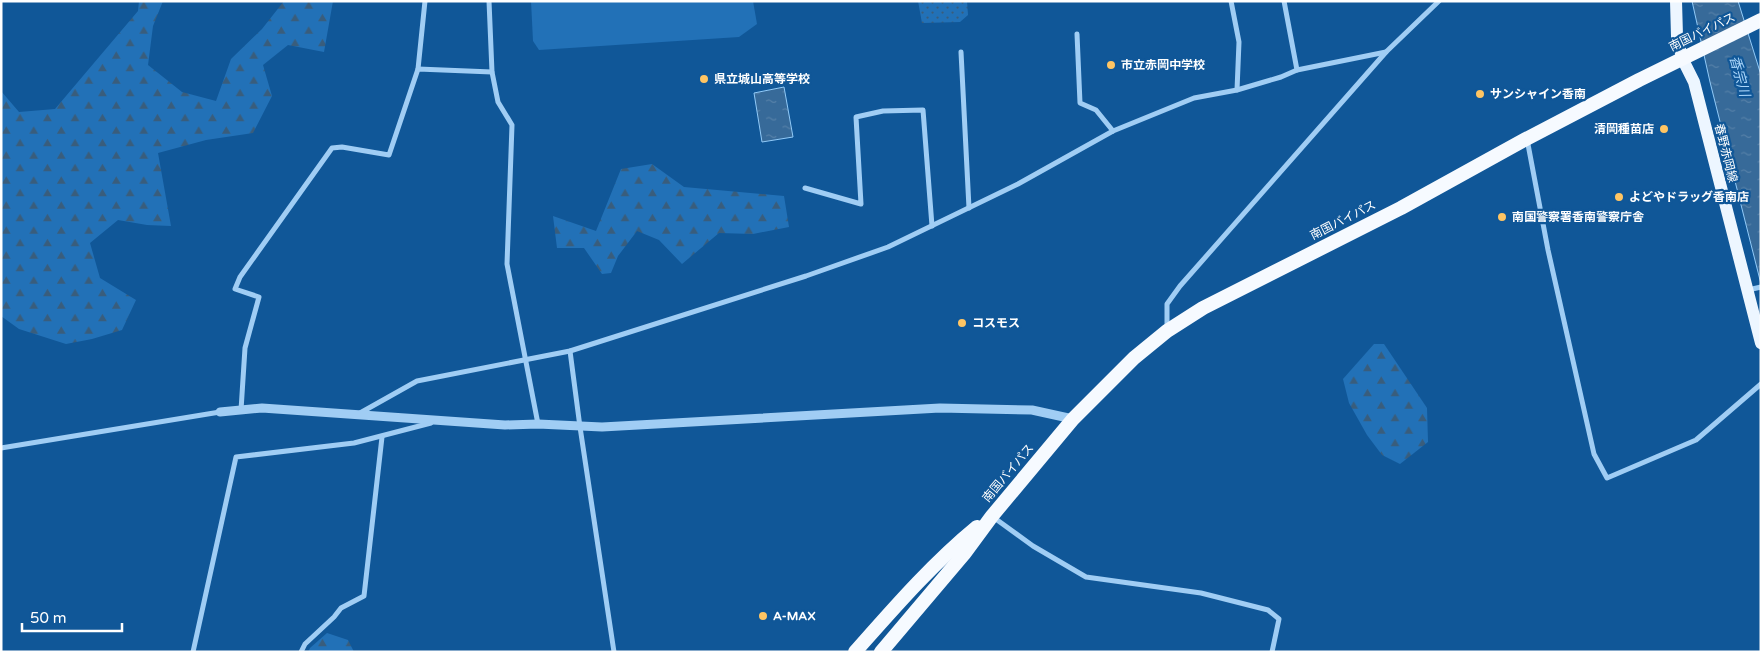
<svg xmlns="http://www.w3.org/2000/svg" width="1762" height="653" font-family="'Varela Round','Noto Sans JP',sans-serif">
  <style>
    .forest { fill: url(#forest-firs) }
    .garden { fill: url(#garden-dots) }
    .pitch { fill: #2271b7 }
    .water { fill: url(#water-ripples); stroke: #91caf8 }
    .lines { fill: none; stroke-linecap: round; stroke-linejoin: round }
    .minor { stroke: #a0cdf4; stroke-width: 5 }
    .tertiary { stroke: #a0cdf4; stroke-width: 9 }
    .primary { stroke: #edf6ff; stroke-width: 12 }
    .trunk { stroke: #f6faff; stroke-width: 14 }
    .poi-dot { fill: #ffc563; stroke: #105798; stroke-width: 2 }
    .labels { text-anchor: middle; stroke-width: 4.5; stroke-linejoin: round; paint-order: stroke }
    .street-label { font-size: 12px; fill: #fff; stroke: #105798 }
    .poi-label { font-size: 12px; font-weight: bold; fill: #fff; stroke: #105798; text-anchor: start }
    .water-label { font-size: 14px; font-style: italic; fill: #acd7fb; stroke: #105798 }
  </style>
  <defs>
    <pattern id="forest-firs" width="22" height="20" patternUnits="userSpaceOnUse" patternTransform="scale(1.25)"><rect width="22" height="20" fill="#2271b7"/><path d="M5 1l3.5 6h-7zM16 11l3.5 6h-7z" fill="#395d7c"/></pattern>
    <pattern id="garden-dots" width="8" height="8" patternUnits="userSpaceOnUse" patternTransform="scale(1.25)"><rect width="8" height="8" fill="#2271b7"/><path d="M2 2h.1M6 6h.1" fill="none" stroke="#395d7c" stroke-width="1.8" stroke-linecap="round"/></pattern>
    <pattern id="water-ripples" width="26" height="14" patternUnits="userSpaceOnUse" patternTransform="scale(1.25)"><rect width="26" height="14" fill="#376a99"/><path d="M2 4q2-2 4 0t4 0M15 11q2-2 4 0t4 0" fill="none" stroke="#5580a8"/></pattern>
  </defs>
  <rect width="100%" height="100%" fill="#105798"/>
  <g class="forest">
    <path d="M139,1h24l-10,25 -5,39 34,27 34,9 15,-42 31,-30 22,-28h49l-9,51 -36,-7 -25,20 9,31 -19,37 -47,7 -48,13 13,73 -24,-1 -29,-5 -28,23 10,35 36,22 -14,30 -30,9 -26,5 -47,-15 -18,-13v-225l18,21 36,-3 83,-98z"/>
    <path d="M652,164l32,23 100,9 5,31 -36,7 -34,-1 -37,31 -23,-24 -22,-9 -19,25 -7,17 -9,1 -18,-26h-27l-4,-32 43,15 25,-62z"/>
    <path d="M1374,344h10l43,64 1,34 -28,22 -18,-9 -15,-20 -18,-32 -6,-24z"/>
    <path d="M327,633l21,7 6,12h-46l2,-4z"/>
  </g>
  <path class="garden" d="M918,1h49l1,14 -8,7 -38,1z"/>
  <path class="pitch" d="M531,1h222l4,23 -18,13 -200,13 -6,-9z"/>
  <g class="water">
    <path d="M1692,1h46l23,74v209l-51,-202z"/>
    <path d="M784,87l9,50 -31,5 -8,-49z"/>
  </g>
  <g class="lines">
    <g class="minor">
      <path d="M489,1l3,71 6,30 14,23 -5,139 31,160"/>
      <path d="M1231,1l8,41 -2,48"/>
      <path d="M1284,1l13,69"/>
      <path d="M1077,34l3,69 16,7 17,21"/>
      <path d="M961,52l8,156"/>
      <path d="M418,69l7,-68"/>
      <path d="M1527,139l21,111 46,204 13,24 89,-38 65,-56"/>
      <path d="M805,188l56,16 -5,-87 27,-6 40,-1 9,116"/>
      <path d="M1748,290l13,-3"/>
      <path d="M1167,328v-24l13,-18 206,-234 53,-51"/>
      <path d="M570,351l10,76 34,225"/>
      <path d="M241,410l4,-62 14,-51 -24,-8 5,-12 92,-129 10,-1 47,8 29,-86 74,3"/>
      <path d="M360,413l57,-32 153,-30 236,-75 82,-29 130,-63 95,-53 81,-33 43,-8 44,-13 16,-7 89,-18"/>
      <path d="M1,448l219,-36"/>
      <path d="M993,517l40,29 53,31 115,16 67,17 11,9 -7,33"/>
      <path d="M193,652l43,-195 118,-14 77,-20"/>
      <path d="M301,652l4,-8 29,-27 7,-9 23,-12 18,-159"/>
    </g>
    <path class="tertiary" d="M220,412l42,-4 243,17 33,-1 64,3 338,-19 92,2 41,9"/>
    <path class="primary" d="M1676,1l1,35 5,22 12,24 67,261"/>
    <g class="trunk">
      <path d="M855,652c39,-44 77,-88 122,-125"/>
      <path d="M881,652l83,-98 28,-38 81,-97 61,-61 33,-27 36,-23 198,-100 125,-69 113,-59 122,-60"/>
    </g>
  </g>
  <g class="poi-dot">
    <circle cx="1111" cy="65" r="5"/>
    <circle cx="704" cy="79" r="5"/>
    <circle cx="1480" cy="94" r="5"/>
    <circle cx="1664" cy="129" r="5"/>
    <circle cx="1619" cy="197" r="5"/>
    <circle cx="1502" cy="217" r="5"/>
    <circle cx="962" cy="323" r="5"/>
    <circle cx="763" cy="616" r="5"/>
  </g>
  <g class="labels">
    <g class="street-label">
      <text transform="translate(1702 32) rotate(-26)" y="4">南国バイパス</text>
      <text transform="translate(1726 153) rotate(76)" y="4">春野赤岡線</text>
      <text transform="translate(1343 220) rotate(-27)" y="4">南国バイパス</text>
      <text transform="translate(1008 473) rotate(-50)" y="4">南国バイパス</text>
    </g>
    <g class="poi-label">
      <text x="1121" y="69">市立赤岡中学校</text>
      <text x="714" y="83">県立城山高等学校</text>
      <text x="1490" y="98">サンシャイン香南</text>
      <text x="1654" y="133" text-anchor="end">清岡種苗店</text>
      <text x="1629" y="201">よどやドラッグ香南店</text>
      <text x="1512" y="221">南国警察署香南警察庁舎</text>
      <text x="972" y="327">コスモス</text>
      <text x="773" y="620">A-MAX</text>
    </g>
    <g class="water-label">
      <text transform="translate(1740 76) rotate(75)" y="5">香宗川</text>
    </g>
  </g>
  <rect width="1762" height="653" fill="none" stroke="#ffffff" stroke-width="5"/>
  <path d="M22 623v8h100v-8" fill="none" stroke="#ffffff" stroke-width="2.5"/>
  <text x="30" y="623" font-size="15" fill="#ffffff" stroke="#105798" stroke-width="4" paint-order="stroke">50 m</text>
</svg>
